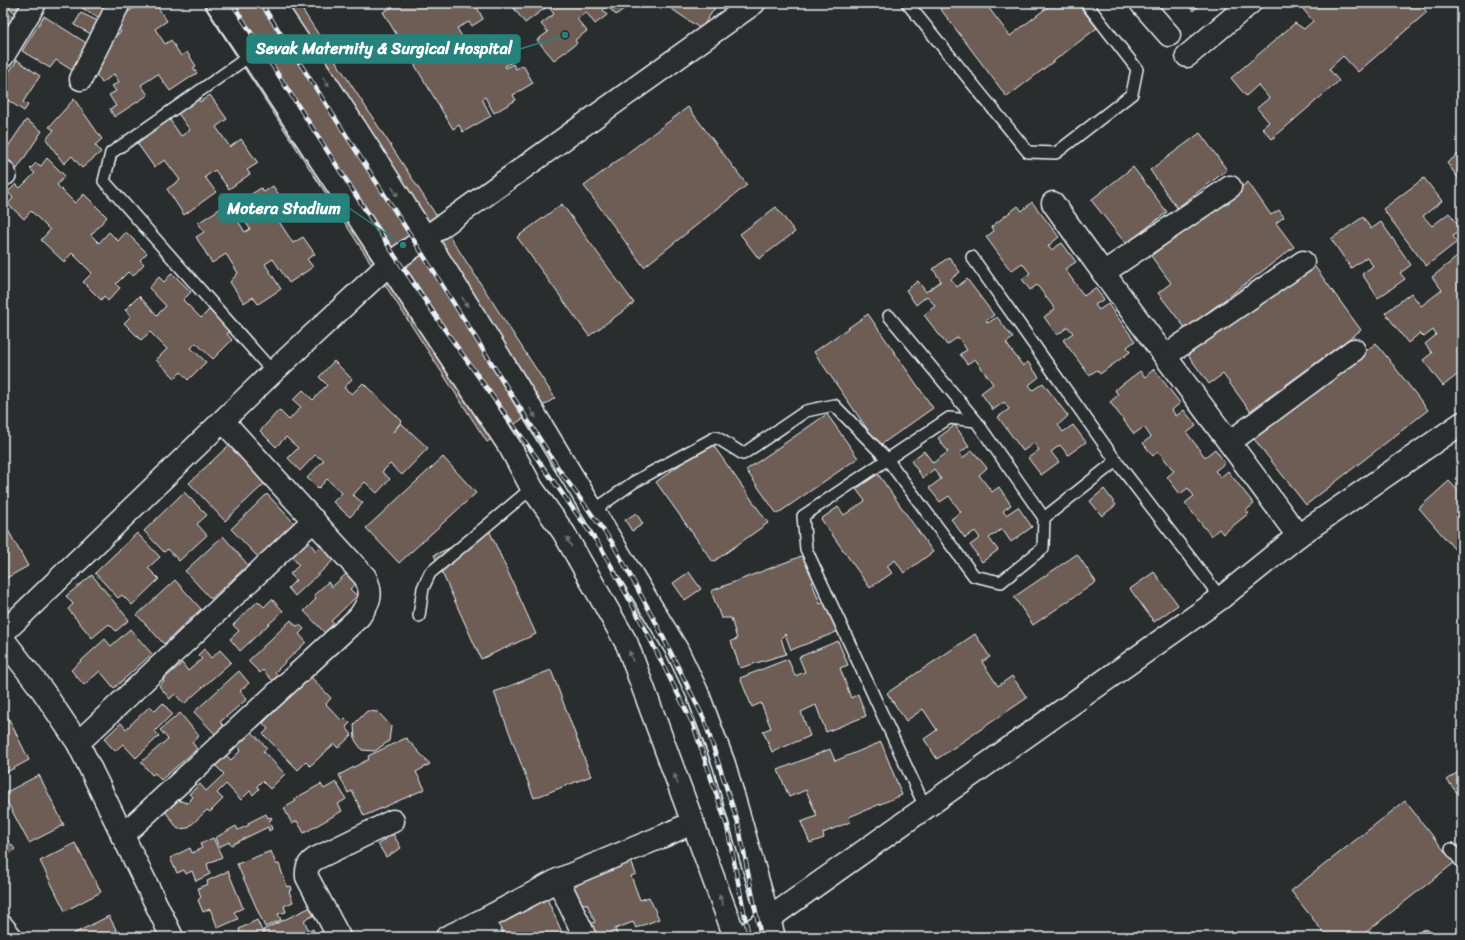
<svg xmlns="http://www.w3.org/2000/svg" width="1465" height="940" font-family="Sriracha,sans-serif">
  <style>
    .building { fill: #6e5d55; stroke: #e8f1f8 }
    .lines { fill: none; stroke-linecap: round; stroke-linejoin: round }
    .service-casing { stroke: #e8f1f8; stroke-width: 14 }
    .minor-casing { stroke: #e8f1f8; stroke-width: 25 }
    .tertiary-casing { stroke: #e8f1f8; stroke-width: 25 }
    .service { stroke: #2a2d2e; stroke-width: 11 }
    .minor { stroke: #2a2d2e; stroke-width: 22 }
    .tertiary { stroke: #2a2d2e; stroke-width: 22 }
    .rail-casing { stroke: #e8f1f8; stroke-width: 4.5 }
    .rail { stroke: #2a2d2e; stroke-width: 3; stroke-dasharray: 9; stroke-linecap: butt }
    .oneway { fill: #6c7275 }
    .leader { fill: none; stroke: #25827c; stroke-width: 1.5 }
    .callout-dot { fill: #25827c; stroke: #2a2d2e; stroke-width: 1.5 }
    .callout { fill: #25827c; stroke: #25827c; stroke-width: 1.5 }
    .callout-label { font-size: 16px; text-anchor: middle; font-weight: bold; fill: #fff }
  </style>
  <rect width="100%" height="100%" fill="#2a2d2e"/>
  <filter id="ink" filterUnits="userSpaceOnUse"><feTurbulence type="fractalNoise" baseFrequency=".025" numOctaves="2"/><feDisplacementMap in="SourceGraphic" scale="8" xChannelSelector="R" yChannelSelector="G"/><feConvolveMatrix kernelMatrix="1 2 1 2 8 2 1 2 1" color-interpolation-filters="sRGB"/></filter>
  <g filter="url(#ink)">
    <g class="building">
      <path d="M3,3h27l-8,14 -19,-12z"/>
      <path d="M84,3h31l-10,18 -23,-13z"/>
      <path d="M142,3h13l12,18 -12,8 10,15 6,-4 10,16 6,-4 9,14 -3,2 4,5 -27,18 -12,-17 -17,11 7,10 -34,22 -4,-8 6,-3 -7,-11 7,-4 -4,-5 7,-4 -5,-8 -12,9 -8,-12 6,-4 -4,-6 10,-20 15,-9 -7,-11z"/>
      <path d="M202,3h96l257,395 -68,44z"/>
      <path d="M399,3h67l4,6 6,-4 7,14 -11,7 -3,-4 -12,6 14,24 12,-8 -1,-2 8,-5 8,14 7,-4 9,14 -9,5 1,2 7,-4 3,5 7,-4 10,18 -20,12 3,5 -22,13 -9,-16 -3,2 9,17 -28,16 -4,-7 -6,4 -70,-117z"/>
      <path d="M510,3h121l-15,12 -9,-9 -4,4 4,5 -12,9 -9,-12 -9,7 10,12 -12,9 2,3 -23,17 -17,-20 11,-8 -7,-8 13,-10 -6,-8 -23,17z"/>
      <path d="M663,3h55l-17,26z"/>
      <path d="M936,3h49l25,33 43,-33h24l20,25 -90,69z"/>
      <path d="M1187,3h15l-9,8z"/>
      <path d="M1310,3h109l8,9 -69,60 -15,-16 -14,13 10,12 -67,58 -10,-11 7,-6 -12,-14 12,-10 -11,-13 -12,11 -15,-18 64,-55 9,6 9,-8 -10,-12z"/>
      <path d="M3,10l17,10 -17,29z"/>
      <path d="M81,13l21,10 -7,13 -21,-11z"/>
      <path d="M44,16l50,32 -16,26 -22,-14 -6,8 -28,-17z"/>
      <path d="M17,60l23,16 -17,26 5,3 -4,6 -21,-14v-16z"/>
      <path d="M210,95l17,24 -11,8 14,20 11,-8 17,24 -11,7 3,4 -21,15 -14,-19 -10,7 11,15 -32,23 -17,-26 13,-9 -15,-20 -11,7 -17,-24 10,-7 -4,-6 23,-16 15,22 9,-6 -13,-18 20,-14 3,4z"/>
      <path d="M74,99l28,40 -7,6 6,7 -19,16 -10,-12 -8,8 -18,-25 8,-9 -5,-3z"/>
      <path d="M688,107l59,78 -103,82 -60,-81z"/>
      <path d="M26,120l16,11 -25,38 -14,-10v-5z"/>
      <path d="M1200,133l27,37 -50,38 -27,-38z"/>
      <path d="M1462,151v32l-15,-20z"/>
      <path d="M47,158l18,18 -8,9 18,18 9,-9 23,23 -16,18 8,8 10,-11 9,9 8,-9 21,21 -7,7 4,4 -11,12 -5,-4 -12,12 4,4 -12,13 -4,-5 -3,4 -18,-18 9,-9 -20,-20 -8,9 -23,-22 9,-10 -19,-19 -7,8 -16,-15 5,-6 -5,-6 8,-8 4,4 15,-15 -5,-4 6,-6 5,3z"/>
      <path d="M1133,167l34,45 -41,32 -35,-44z"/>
      <path d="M1424,178l18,23 -19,15 9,10 17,-13 13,16 -9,7 4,6 -31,24 -43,-57z"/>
      <path d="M1248,182l23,33 8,-5 5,7 -8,6 18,24 -108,82 -28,-36 13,-10 -20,-27z"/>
      <path d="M273,186l17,25 -12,9 15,23 10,-6 12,17 -8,5 6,8 -24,16 -16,-24 -8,5 16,25 -23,15 -5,-7 -9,6 -14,-21 8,-9 -12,-19 -14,9 -16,-26 8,-5 -6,-9 29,-19 18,28 5,-3 -16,-24 27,-17 3,4z"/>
      <path d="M1032,202l27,35 -11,9 3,4 11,-7 14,19 -11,7 19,27 11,-8 9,11 -9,6 4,5 9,-6 27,37 -8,6 3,5 -30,22 -3,-4 -8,5 -26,-35 10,-7 -5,-6 -11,8 -13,-18 11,-8 -18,-24 -7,5 -8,-11 8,-6 -8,-10 -11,8 -25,-34 8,-6 -3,-4 27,-21 4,5z"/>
      <path d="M562,204l72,99 -45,33 -72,-99z"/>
      <path d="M776,207l19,25 -36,27 -19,-25z"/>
      <path d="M1363,217l8,12 10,-7 30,43 -11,8 5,6 -27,19 -16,-24 11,-8 -6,-9 -16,11 -20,-29z"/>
      <path d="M949,257l11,15 -9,7 6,8 10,-8 27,36 -8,6 2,2 9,-6 16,21 -7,5 17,23 5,-4 11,15 -10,8 4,5 10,-7 25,33 -10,9 5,7 10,-7 13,17 -18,13 -8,-10 -9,7 8,10 -18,13 -13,-17 11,-8 -5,-7 -11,8 -25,-34 11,-8 -5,-7 -11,8 -12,-17 12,-9 -18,-25 -8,5 -7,-10 7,-4 -9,-13 -11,8 -23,-30 11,-9 -8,-10 -11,9 -10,-15 12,-9 8,11 15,-11 -8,-12z"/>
      <path d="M1457,257l5,6v44l-4,3 4,5v56l-19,15 -20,-26 9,-7 -7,-9 11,-9 -3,-5 -9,7 -4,-4 -12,10 -23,-30 26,-20 10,13 21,-16 -10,-13z"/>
      <path d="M1313,264l48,66 -111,81 -27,-37 -14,10 -21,-29z"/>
      <path d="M172,273l19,19 -8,8 18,18 10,-10 21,21 -5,5 5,6 -19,19 -17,-16 -5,5 15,14 -18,18 -7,-8 -6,6 -19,-18 11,-11 -17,-17 -9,8 -17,-17 7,-7 -6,-6 14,-14 18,19 9,-9 -17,-18 10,-11 5,5z"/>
      <path d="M868,314l65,94 -54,38 -65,-94z"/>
      <path d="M1376,343l52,67 -122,95 -52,-66z"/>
      <path d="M334,361l18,18 -8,9 8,6 11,-11 39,38 -9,11 8,-9 27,25 -26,27 -12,-11 -8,8 8,7 -13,14 -12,-11 -12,13 10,8 -13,14 -17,-15 9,-9 -15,-14 -9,10 -11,-11 17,-18 -9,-5 -15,16 -12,-13 10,-10 -12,-11 -10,10 -16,-16 19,-21 10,10 12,-13 -8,-7 10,-10 10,10 14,-15 -8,-8z"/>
      <path d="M1154,369l26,34 -8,7 4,6 8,-6 12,16 -9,7 18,24 10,-8 10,14 -10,8 6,6 7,-6 26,33 -9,7 4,2 -26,21 -4,-5 -8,7 -26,-33 9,-7 -6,-8 -8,6 -13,-17 7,-6 -16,-20 -5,5 -10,-13 8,-6 -7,-10 -10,7 -24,-32 8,-7 -3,-5 25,-19 5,6z"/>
      <path d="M827,414l31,44 -81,56 -31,-44z"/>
      <path d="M955,425l14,21 -9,7 2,6 10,-9 15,18 -8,7 13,17 7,-5 12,18 -8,6 3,4 12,-8 14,20 -21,15 -9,-13 -13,9 9,12 -16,12 -12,-17 10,-7 -5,-7 -10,7 -14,-19 10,-7 -12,-16 -9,6 -11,-14 12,-9 -7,-10 -11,9 -12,-17 13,-10 9,12 15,-11 -10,-14z"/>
      <path d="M711,442l57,81 -55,39 -57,-80z"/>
      <path d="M229,445l36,38 -40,38 -36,-38z"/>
      <path d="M443,457l33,36 -77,70 -33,-35z"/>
      <path d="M878,474l55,78 -29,21 -9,-13 -8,6 5,7 -22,15 -49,-69 17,-12 6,8 21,-14 -9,-12z"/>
      <path d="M1449,481l13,14v63l-43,-50z"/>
      <path d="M1104,489l12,16 -14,11 -12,-15z"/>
      <path d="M184,492l23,23 -10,9 10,11 -28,26 -11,-12 -4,3 -20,-21z"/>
      <path d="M267,494l27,29 -36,34 -27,-28z"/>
      <path d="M636,513l7,11 -11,7 -7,-11z"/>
      <path d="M3,521l25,45 -25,14z"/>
      <path d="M489,530l47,104 -55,25 -47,-104z"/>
      <path d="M137,533l23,24 -12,11 11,11 -27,26 -10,-10 -4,3 -23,-25z"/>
      <path d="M223,536l25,29 -37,34 -26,-28z"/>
      <path d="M308,541l8,10 10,-10 13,14 -44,41 -7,-8 8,-8 -6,-6 9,-9 -8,-9z"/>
      <path d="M807,554l10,27 -5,1 8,22 7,-3 12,30 -48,19 -6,-16 -4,4 5,16 -46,14 -9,-27 6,-2 -6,-21h-10l-10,-27z"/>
      <path d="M1077,554l19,28 -63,43 -19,-28z"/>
      <path d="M348,572l10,10 -8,7 7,7 -26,25 4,3 -10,9 -21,-22 12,-12 -2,-4 14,-13 4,5z"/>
      <path d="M689,572l12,17 -16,11 -12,-17z"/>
      <path d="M1154,572l24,33 -24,17 -24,-33z"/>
      <path d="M92,575l37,45 -13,11 -7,-7 -17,14 -24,-29 5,-5 -7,-8z"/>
      <path d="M175,580l26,29 -37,35 -27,-29z"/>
      <path d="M272,599l11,12 -43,40 -10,-12 9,-8 -6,-6 25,-24 6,6z"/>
      <path d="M291,620l5,6 4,-1 4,4 -5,5 7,8 -31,30 3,4 -5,5 -10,-11 -3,3 -12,-12z"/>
      <path d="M130,629l22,25 -38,34 -14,-17 -16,14 -13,-15 34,-31 6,7z"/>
      <path d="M975,634l15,23 -8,5 16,24 14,-10 15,22 -90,61 -13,-20 13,-9 -14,-21 -17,12 -19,-28z"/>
      <path d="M838,641l10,24 -8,3 11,30 7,-4 8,22 -40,16 -10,-27 -15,7 9,24 -38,16 -9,-21 8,-3 -10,-25 -9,4 -12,-29 48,-19 7,17 10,-4 -6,-15z"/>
      <path d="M204,649l7,9 9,-8 11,12 -47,42 -9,-10 -5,5 -11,-13 5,-5 -1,-1 19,-17 6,8 14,-12 -4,-4z"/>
      <path d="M551,670l40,106 -57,22 -40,-106z"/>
      <path d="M239,671l10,12 -9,8 7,8 -27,23 5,5 -9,8 -22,-23z"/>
      <path d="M310,676l21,22 -5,6 16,17 3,-3 5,5 -4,4 6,8 -14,13 -4,-4 -24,22 -4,-4 -8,8 -35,-36 5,-5 -5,-6z"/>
      <path d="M163,703l9,11 -17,17 4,5 -23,22 -13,-14 -8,7 -11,-12 17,-16 5,6 24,-23 5,5z"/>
      <path d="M5,711l24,49 -26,14v-62z"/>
      <path d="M367,711l11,1 13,14 -2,15 -14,10 -13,-1 -7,-10 -1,-16z"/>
      <path d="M180,713l19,23 -7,6 5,7 -36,31 -6,-7 -3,2 -11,-13 27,-23 -8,-9z"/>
      <path d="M250,730l17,18 -4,3 22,23 -15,15 -8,-8 -5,5 2,3 -6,6 -3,-4 -9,9 -15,-16 -9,9 6,6 -13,13 -3,-2 -19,18 -10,1 -13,-18 13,-11 9,3 6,-6 -4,-3 11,-10 6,7 18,-17 -9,-9 11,-10 5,5 10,-10 -6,-6z"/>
      <path d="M406,738l24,26 -14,8 9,17 -61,27 -12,-25 -4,2 -9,-18 30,-16 -1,-3z"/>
      <path d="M881,742l21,53 -53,22 1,5 -27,11 1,5 -14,5 -9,-21 16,-6 -11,-26 -17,7 -11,-27 52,-21 5,12z"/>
      <path d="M1462,769v30l-15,-19z"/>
      <path d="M39,775l25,50 -35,18 -26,-49z"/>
      <path d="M336,782l10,17 -8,5 4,7 -38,22 -7,-12 -5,3 -8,-16 12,-7 -2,-2 27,-15 3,5z"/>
      <path d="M1405,801l49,62 -94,74h-33l-36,-46z"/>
      <path d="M266,814l2,4 3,-1 1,2 -3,2 3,8 -3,2 -1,-4 -37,18 -2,-3 -10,5 -4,-9 21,-12 2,4 11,-5 -1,-2z"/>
      <path d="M393,834l8,14 -15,9 -8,-13z"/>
      <path d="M3,835l12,14 -12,10z"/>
      <path d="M213,838l9,19 -15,7 3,10 -14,7 -4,-10 -6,3 -2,-4 -7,3 -7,-15 20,-10 2,5 10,-5 -2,-4z"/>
      <path d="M75,843l26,49 -36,19 -25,-50z"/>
      <path d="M271,851l5,13h3l8,23 4,-1 1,4 -3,1 4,11 -9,4 2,6 -8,2 3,6 -16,7 -28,-63z"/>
      <path d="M631,861l5,13 -5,2 9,24 9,-3 10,22 -23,9 -3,-6 -18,7 3,8h-26l-5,-12 8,-3 -8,-18h-9l-8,-18z"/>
      <path d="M228,871l15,37 -9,4 4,7 -20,9 -8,-19 -7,3 -5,-12 3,-3 -3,-9 10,-4 -1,-3z"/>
      <path d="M545,894l19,43h-63l-8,-16z"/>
      <path d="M311,907l4,8 -11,5 5,11 4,-2 3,8h-49l-4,-7z"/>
      <path d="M109,916l11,21h-45l-2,-3z"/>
      <path d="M257,920l8,17h-28l4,-2 -2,-6z"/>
      <path d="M1404,930l6,7h-15z"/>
    </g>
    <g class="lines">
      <defs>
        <g id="service">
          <path d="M907,3l121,149 28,1 76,-59 5,-25 -51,-66"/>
          <path d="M251,55l-140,98 -7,28 169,191"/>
          <path d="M972,257l144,204 105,137"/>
          <path d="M889,316l87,105"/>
          <path d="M593,511l41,-29 82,-45 27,17 63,-43 28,-6 53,54 87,117 27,6 42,-34 1,-30 -68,-97 -27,-3 -146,98 3,33 119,258"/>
          <path d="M1044,518l72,-57"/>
          <path d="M419,616l4,-28 7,-15 102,-85"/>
          <path d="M1451,849l11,14"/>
          <path d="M1425,936l1,1"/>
        </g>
        <g id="minor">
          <path d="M1141,3l28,32"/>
          <path d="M3,56l32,-53"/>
          <path d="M1187,56l63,-53"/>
          <path d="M81,79l38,-76"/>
          <path d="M3,171l2,3"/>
          <path d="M1053,203c80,113 164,221 245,333"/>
          <path d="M1103,273l127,-86"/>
          <path d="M1165,356l138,-94"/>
          <path d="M1230,442l124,-92"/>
          <path d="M3,633l270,-261 116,-108 365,-261"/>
          <path d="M3,639l40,52 35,52 94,194"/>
          <path d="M78,743l236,-223"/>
          <path d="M122,836l237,-219c10,-15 15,-22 6,-40l-142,-156"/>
          <path d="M558,880l27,57"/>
          <path d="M483,920l9,17"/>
          <path d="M3,927l8,10"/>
          <path d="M339,937l-32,-60c-1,-9 1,-13 8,-18l78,-38"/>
          <path d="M447,937l36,-17 75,-40 103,-43 31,-14"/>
          <path d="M743,937l478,-339 77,-62 164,-113"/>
        </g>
        <g id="tertiary">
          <path d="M217,3l293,444 22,41 32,45 63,111 108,293"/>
          <path d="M273,3c142,211 273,429 404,647l20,42 27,72 50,173"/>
        </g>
      </defs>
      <use href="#service" class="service-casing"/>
      <use href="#minor" class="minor-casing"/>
      <use href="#tertiary" class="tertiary-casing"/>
      <use href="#service" class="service"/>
      <use href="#minor" class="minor"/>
      <use href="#tertiary" class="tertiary"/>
      <defs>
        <g id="rail">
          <path d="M232,3l161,250 52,77 157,219 41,76 50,99 34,102 22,111"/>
          <path d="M261,3l152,236 147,232 52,71 42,77 50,100 34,104 23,114"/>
        </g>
      </defs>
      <use href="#rail" class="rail-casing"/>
      <use href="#rail" class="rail"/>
    </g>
    <defs><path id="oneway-solid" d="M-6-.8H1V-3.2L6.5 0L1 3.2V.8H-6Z"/></defs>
    <g class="oneway">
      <use href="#oneway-solid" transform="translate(326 82) rotate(58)"/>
      <use href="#oneway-solid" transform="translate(395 192) rotate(58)"/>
      <use href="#oneway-solid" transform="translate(465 302) rotate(58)"/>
      <use href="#oneway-solid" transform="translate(533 413) rotate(58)"/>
      <use href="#oneway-solid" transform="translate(569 542) rotate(-119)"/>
      <use href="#oneway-solid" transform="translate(631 656) rotate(-110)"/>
      <use href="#oneway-solid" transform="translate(676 779) rotate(-110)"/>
      <use href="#oneway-solid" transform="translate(721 900) rotate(-110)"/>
    </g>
  </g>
  <path class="leader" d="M565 35L520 49M403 245L349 208"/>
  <g class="callout-dot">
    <circle cx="565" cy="35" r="4"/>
    <circle cx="403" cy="245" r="4"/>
  </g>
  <g class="callout">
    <rect x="247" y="35" width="273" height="28" rx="4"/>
    <rect x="219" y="194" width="130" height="28" rx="4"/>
  </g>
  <g class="callout-label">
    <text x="384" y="54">Sevak Maternity &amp; Surgical Hospital</text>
    <text x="284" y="214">Motera Stadium</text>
  </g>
  <rect width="1465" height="940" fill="none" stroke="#2a2d2e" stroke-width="16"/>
  <rect x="8" y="8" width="1449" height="924" fill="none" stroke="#e8f1f8" stroke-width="1.5" filter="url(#ink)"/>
</svg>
